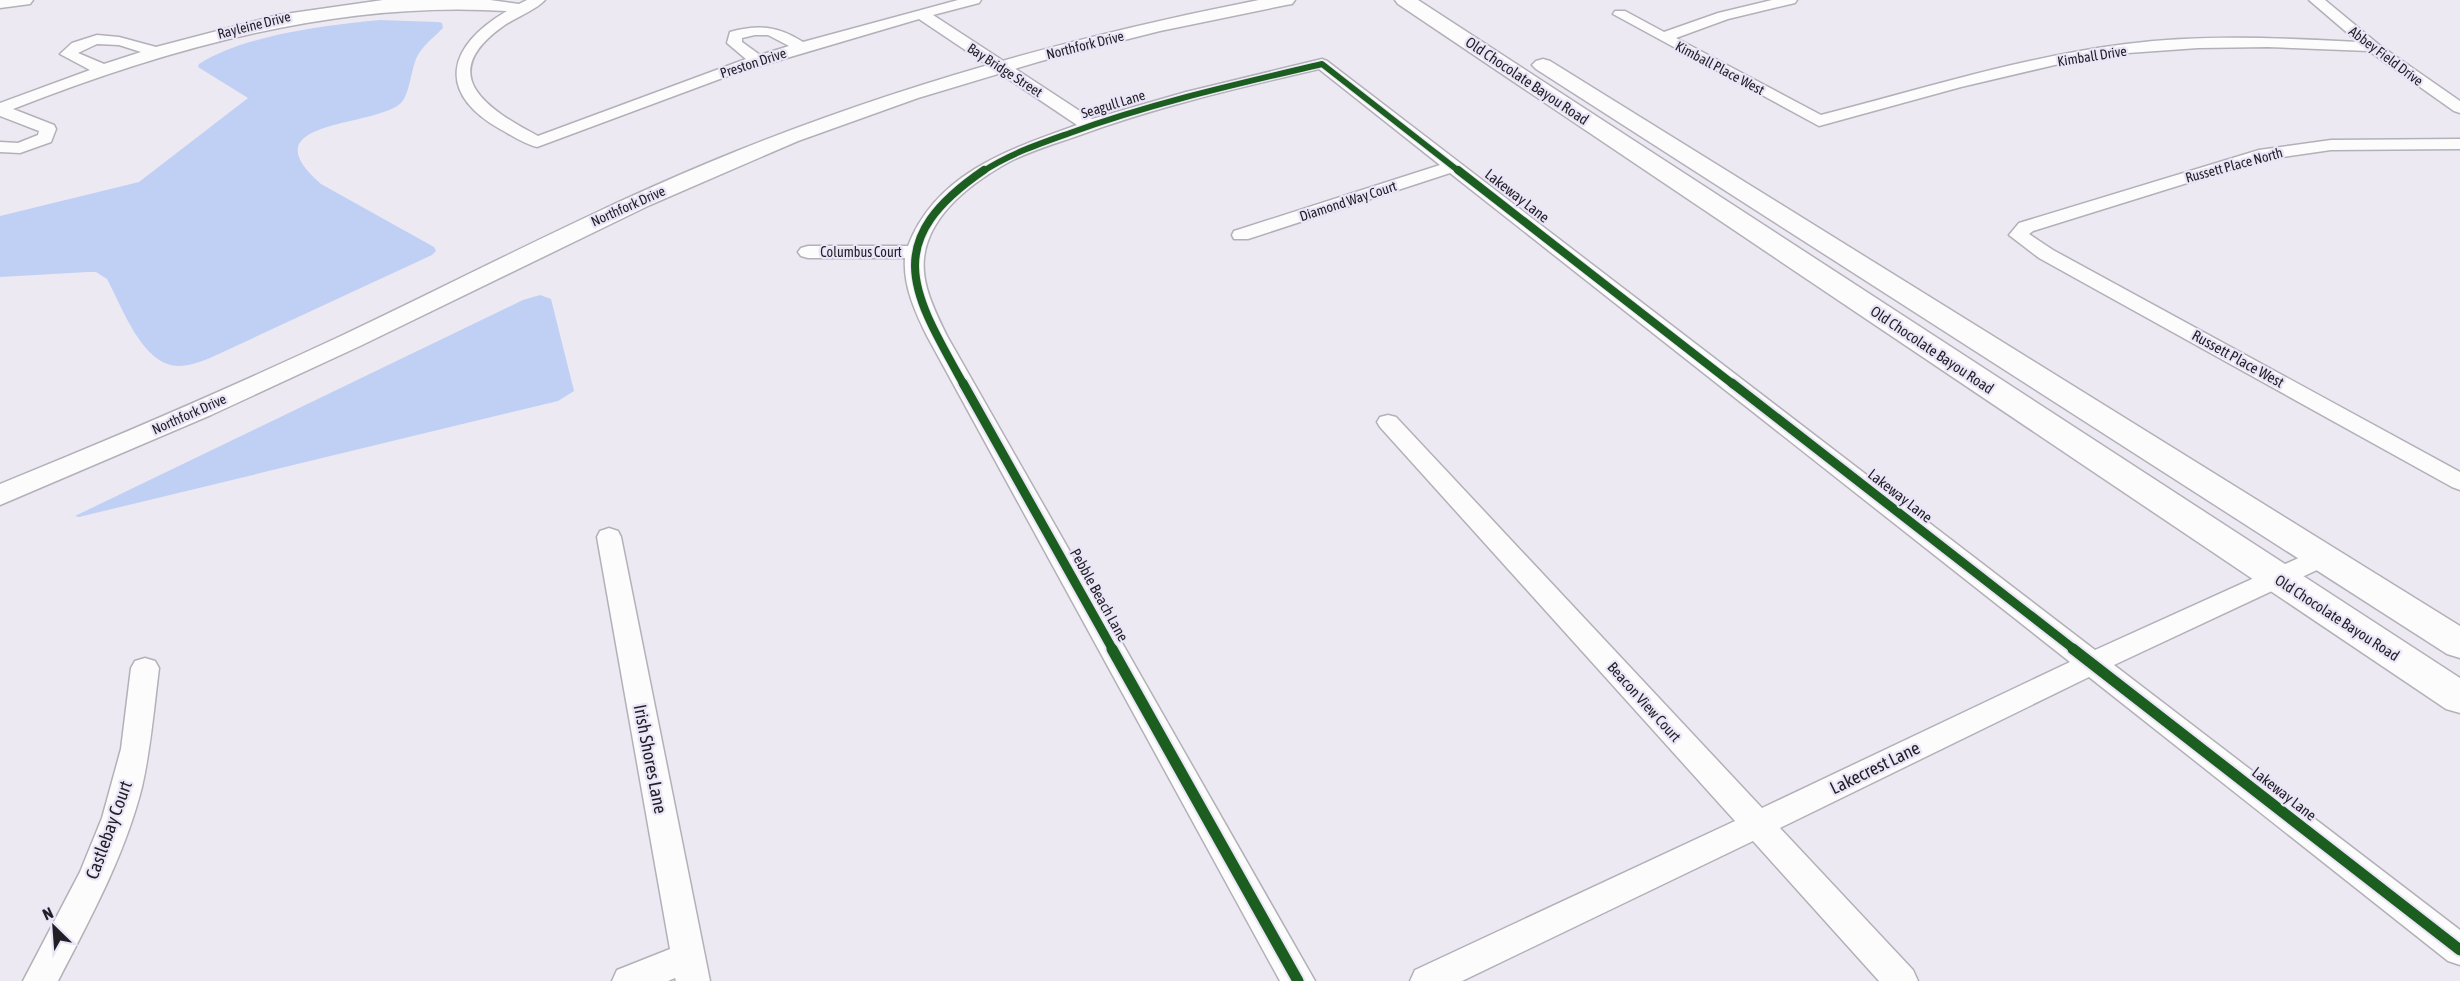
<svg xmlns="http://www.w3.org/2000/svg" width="2460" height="981" font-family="'Asap Condensed',sans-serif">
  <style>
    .water { fill: #c0d0f4 }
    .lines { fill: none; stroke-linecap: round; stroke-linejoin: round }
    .minor-casing { stroke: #b3b0b8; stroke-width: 3 }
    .tertiary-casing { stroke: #b3b0b8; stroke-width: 3 }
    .secondary-casing { stroke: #b3b0b8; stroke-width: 3 }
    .minor { fill: #fcfcfd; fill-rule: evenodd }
    .tertiary { fill: #fcfcfd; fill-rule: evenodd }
    .secondary { fill: #fcfcfd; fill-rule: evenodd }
    .cycleway-far3-casing { stroke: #eae5f7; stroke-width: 8 }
    .cycleway-far2-casing { stroke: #eae5f7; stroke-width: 10 }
    .cycleway-far1-casing { stroke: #eae5f7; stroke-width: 13 }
    .cycleway-casing { stroke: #eae5f7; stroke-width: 15 }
    .cycleway-far3 { stroke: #1b5e20; stroke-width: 6 }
    .cycleway-far2 { stroke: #1b5e20; stroke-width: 8 }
    .cycleway-far1 { stroke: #1b5e20; stroke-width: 9 }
    .cycleway { stroke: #1b5e20; stroke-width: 11 }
    .labels { text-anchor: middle; stroke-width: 4.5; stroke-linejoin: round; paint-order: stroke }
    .far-street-label { font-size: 14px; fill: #211f25; stroke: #eae5f7 }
    .street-label { font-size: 15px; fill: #211f25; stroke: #eae5f7 }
    .near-street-label { font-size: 18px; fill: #211f25; stroke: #eae5f7 }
  </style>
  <rect width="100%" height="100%" fill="#ece9f3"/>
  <g class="water">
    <path d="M380,20l58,2 4,1 1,5c-10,10 -22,19 -27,31 -5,12 -7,37 -15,44 -27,25 -155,16 -80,81l113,63 2,4 -4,4 -222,103c-10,4 -21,8 -31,8 -37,0 -57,-60 -72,-87l-11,-7h-8l-88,5v-61l139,-34 109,-84 -50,-31 1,-3c46,-29 127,-39 181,-44z"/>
    <path d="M540,295l11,4 23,92 -16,10 -479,116 -4,-1 448,-216z"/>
  </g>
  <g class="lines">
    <defs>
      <g id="minor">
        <path d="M383,0h107l29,4 8,-4h18c-9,10 -31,18 -43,27 -68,49 -13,83 36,109l208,-77 -19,-16 3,-11c28,-8 48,-6 73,10l155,-42h23l-2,3 -46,12 159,104 94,-27 136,-33 5,2 768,589 219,-99 9,-3 9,3 4,6 -4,6 -218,102 346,265v35l-12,-4 -359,-284 -309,151 133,142 5,11h-39l-126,-140 -291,140h-52l5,-11 320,-149 -355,-394 -3,-5 3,-5 8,-2 8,2 366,391 308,-146 -620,-489 -202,66h-14l-2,-4 2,-4 206,-66 -121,-96c-82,19 -163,38 -242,67 -23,8 -47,15 -68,26 -36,20 -80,52 -85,96 -3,27 12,55 23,78l368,645h-35l-353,-645c-12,-24 -24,-51 -22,-78h-97l-7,-2 -3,-4 3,-4 7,-2h100c28,-73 102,-97 169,-121l-158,-106 -183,54 -199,74c-13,-3 -26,-12 -37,-18 -66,-38 -51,-84 7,-118 -169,-11 -339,37 -494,98l41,16 2,4 -5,13 -31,11 -20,-1v-10l18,1 20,-8 1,-4 -39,-15v-13l90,-33 -30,-16 12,-11 25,-8 22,2 37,10 122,-32zM755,35h13l21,11 -29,9 -18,-13v-4zM97,44l22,1 22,7 -37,12 -26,-11z"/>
        <path d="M1772,0h25l-2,3 -67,16 -52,19 145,77c101,-26 201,-58 305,-71 77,-10 155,-6 232,-2l-49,-42h16l53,44 82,57v12l-6,-2 -85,-60 -101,-4 -70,1 -70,5 -69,11 -98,23 -142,39 -206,-112 2,-3h10l39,21 54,-19z"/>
        <path d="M2460,139v10l-129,1 -70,10 -228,71 -4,3 24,16 407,222v18l-8,-3 -413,-229 -30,-23 10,-12 240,-73 72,-10z"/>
        <path d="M609,528l9,3 3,6 89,444h-34l-1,-3 -7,3h-56l5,-11 53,-21 -73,-412 3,-6z"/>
        <path d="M145,658l10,3 4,7c-5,40 -8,79 -17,119 -17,68 -52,132 -84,194h-35l57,-109 22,-54 19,-69 10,-81 4,-7z"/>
      </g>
      <g id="tertiary">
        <path d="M0,0h33l-3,4 -30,4z"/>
        <path d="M1259,0h36l-3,4 -6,1 -126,26 -119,30 -123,37 -120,43 -148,64 -290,141 -149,69 -211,90v-21c116,-47 230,-96 343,-149 131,-62 259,-130 394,-184 169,-68 343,-116 522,-151z"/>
      </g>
      <g id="secondary">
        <path d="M1395,0h23l1042,678v35l-14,-4 -1048,-705z"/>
        <path d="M1543,59l7,2 910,565v32l-13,-4 -911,-585 -4,-4 4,-4z"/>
      </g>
    </defs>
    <use href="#minor" class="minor-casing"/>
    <use href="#tertiary" class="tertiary-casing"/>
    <use href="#secondary" class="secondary-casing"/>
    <use href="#minor" class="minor"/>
    <use href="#tertiary" class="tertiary"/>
    <use href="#secondary" class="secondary"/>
    <defs>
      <path id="cycleway-far3" d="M982,172c27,-18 57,-28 88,-39 82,-30 167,-49 252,-69l138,108"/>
      <g id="cycleway-far2">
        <path d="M1458,170l276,215"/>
        <path d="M964,385c-52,-93 -85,-143 20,-215"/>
      </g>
      <g id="cycleway-far1">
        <path d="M963,383l150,267"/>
        <path d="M1732,383l343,267"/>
      </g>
      <g id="cycleway">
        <path d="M1112,649l186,332"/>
        <path d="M2073,649l387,301"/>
      </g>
    </defs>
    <use href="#cycleway-far3" class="cycleway-far3-casing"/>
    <use href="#cycleway-far2" class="cycleway-far2-casing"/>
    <use href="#cycleway-far1" class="cycleway-far1-casing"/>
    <use href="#cycleway" class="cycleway-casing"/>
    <use href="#cycleway-far3" class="cycleway-far3"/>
    <use href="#cycleway-far2" class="cycleway-far2"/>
    <use href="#cycleway-far1" class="cycleway-far1"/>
    <use href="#cycleway" class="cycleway"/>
  </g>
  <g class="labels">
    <g class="far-street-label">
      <text transform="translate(254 25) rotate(-14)" y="5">Rayleine Drive</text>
      <text transform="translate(1085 45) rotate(-14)" y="5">Northfork Drive</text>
      <text transform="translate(2092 56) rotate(-9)" y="5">Kimball Drive</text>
      <text transform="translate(2386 56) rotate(37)" y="5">Abbey Field Drive</text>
      <text transform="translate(753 63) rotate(-18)" y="5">Preston Drive</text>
      <text transform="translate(1720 68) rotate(28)" y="5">Kimball Place West</text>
      <text transform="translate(1005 70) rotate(33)" y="5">Bay Bridge Street</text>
      <text transform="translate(1113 104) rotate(-17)" y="5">Seagull Lane</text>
      <text transform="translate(2234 165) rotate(-15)" y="5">Russett Place North</text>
      <text transform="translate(1348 201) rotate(-18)" y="5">Diamond Way Court</text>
      <text transform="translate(628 206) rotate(-24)" y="5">Northfork Drive</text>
      <text x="861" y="257">Columbus Court</text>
      <text transform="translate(189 414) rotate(-24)" y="5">Northfork Drive</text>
    </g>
    <g class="street-label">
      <text transform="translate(1527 81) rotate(34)" y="5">Old Chocolate Bayou Road</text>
      <text transform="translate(1517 196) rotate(38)" y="5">Lakeway Lane</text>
      <text transform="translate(1932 350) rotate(34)" y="5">Old Chocolate Bayou Road</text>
      <text transform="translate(2238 359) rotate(29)" y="5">Russett Place West</text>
      <text transform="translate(1900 496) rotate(38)" y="5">Lakeway Lane</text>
      <text transform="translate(1099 595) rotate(61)" y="5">Pebble Beach Lane</text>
      <text transform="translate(2337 618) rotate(33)" y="5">Old Chocolate Bayou Road</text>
      <text transform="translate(1644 702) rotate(48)" y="5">Beacon View Court</text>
      <text transform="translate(2284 794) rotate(38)" y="5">Lakeway Lane</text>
    </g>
    <g class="near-street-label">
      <text transform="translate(650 759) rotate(79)" y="6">Irish Shores Lane</text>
      <text transform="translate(1875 768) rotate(-26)" y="6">Lakecrest Lane</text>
      <text transform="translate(109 830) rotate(-70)" y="6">Castlebay Court</text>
    </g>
  </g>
  <g transform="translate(54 927) rotate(335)" stroke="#eae5f7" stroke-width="4.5" paint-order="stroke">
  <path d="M0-4.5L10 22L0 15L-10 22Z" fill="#211f25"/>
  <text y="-9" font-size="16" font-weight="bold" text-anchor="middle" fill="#211f25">N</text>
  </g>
</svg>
